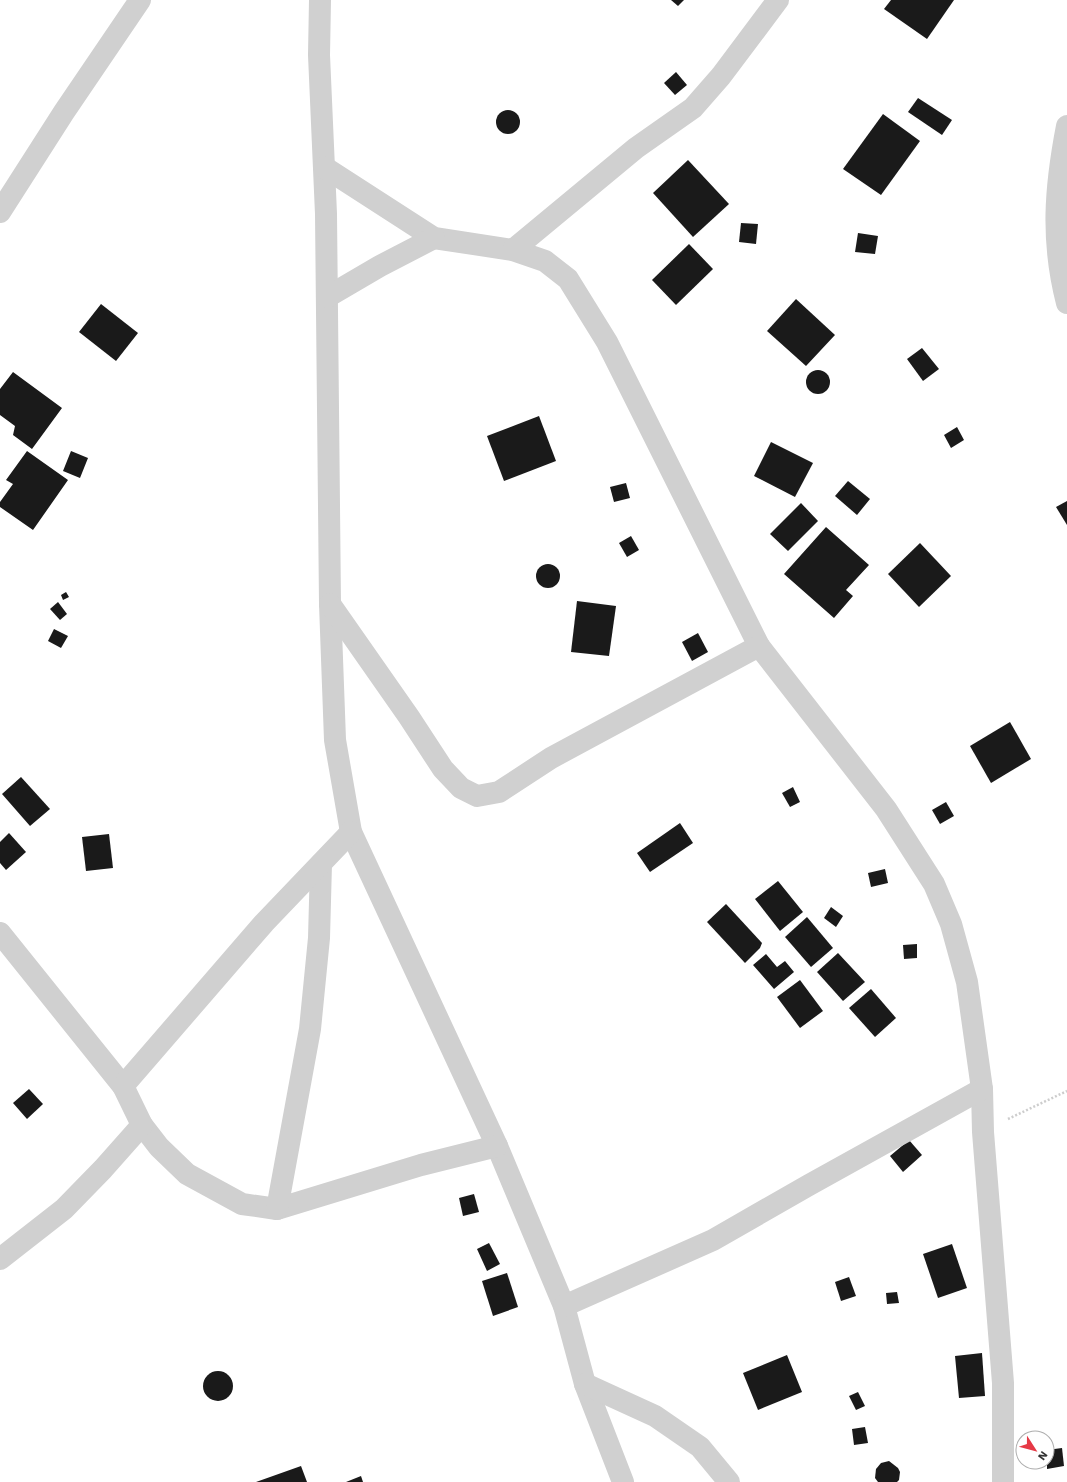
<svg xmlns="http://www.w3.org/2000/svg" width="1067" height="1482" font-family="'Work Sans',sans-serif">
  <style>
    .building { fill: #1a1a1a }
    .lines { fill: none; stroke-linecap: round; stroke-linejoin: round }
    .path { stroke: #cdcdcd; stroke-width: 2.5; stroke-dasharray: 2 2; stroke-linecap: butt }
    .street { stroke: #d0d0d0; stroke-width: 22 }
  </style>
  <rect width="100%" height="100%" fill="#fff"/>
  <g class="building">
    <path d="M671,0h13l-6,6z"/>
    <path d="M891,0h63l-27,39 -43,-30z"/>
    <path d="M676,72l11,13 -12,10 -11,-12z"/>
    <path d="M918,98l34,22 -10,15 -34,-23z"/>
    <circle cx="508" cy="122" r="12"/>
    <path d="M883,114l37,27 -39,54 -38,-26z"/>
    <path d="M688,160l41,44 -36,33 -40,-44z"/>
    <path d="M741,223l17,1 -2,20 -17,-2z"/>
    <path d="M858,233l20,3 -3,18 -20,-2z"/>
    <path d="M689,244l24,25 -37,36 -24,-25z"/>
    <path d="M796,299l39,36 -29,31 -39,-35z"/>
    <path d="M101,304l37,29 -22,28 -37,-29z"/>
    <path d="M922,348l17,21 -16,12 -16,-22z"/>
    <circle cx="818" cy="382" r="12"/>
    <path d="M13,372l49,36 -30,41 -19,-14 2,-9 -15,-11v-26z"/>
    <path d="M539,416l17,45 -52,20 -17,-45z"/>
    <path d="M957,427l7,13 -13,8 -7,-13z"/>
    <path d="M771,442l42,21 -18,34 -41,-21z"/>
    <path d="M27,451l41,29 -35,50 -33,-23v-5l13,-18 -7,-4z"/>
    <path d="M71,451l17,7 -8,20 -17,-7z"/>
    <path d="M848,481l22,18 -13,16 -22,-19z"/>
    <path d="M626,483l4,15 -16,4 -4,-15z"/>
    <path d="M1067,501v24l-11,-18z"/>
    <path d="M801,503l17,18 -30,30 -18,-17z"/>
    <path d="M826,527l43,38 -23,25 7,6 -19,22 -50,-44z"/>
    <path d="M631,536l8,14 -12,7 -8,-14z"/>
    <path d="M920,543l31,33 -32,31 -31,-33z"/>
    <circle cx="548" cy="576" r="12"/>
    <path d="M66,592l3,5 -6,3 -2,-5z"/>
    <path d="M577,601l39,5 -7,50 -38,-4z"/>
    <path d="M58,602l9,12 -7,6 -10,-11z"/>
    <path d="M54,629l14,7 -7,12 -13,-7z"/>
    <path d="M698,633l10,19 -16,9 -10,-19z"/>
    <path d="M1010,722l21,37 -40,24 -21,-37z"/>
    <path d="M21,777l29,32 -20,17 -28,-32z"/>
    <path d="M793,787l7,15 -10,5 -8,-14z"/>
    <path d="M946,802l8,14 -14,8 -8,-14z"/>
    <path d="M680,823l13,20 -43,29 -13,-19z"/>
    <path d="M9,833l17,19 -20,18 -6,-7v-21z"/>
    <path d="M109,834l4,34 -27,3 -4,-34z"/>
    <path d="M885,869l3,14 -17,4 -3,-14z"/>
    <path d="M778,881l25,31 -23,19 -25,-32z"/>
    <path d="M726,904l36,39 -2,5 -15,15 -38,-41z"/>
    <path d="M831,907l12,9 -7,11 -12,-9z"/>
    <path d="M807,917l26,31 -22,19 -26,-30z"/>
    <path d="M917,944v14l-13,1 -1,-14z"/>
    <path d="M838,953l27,29 -22,19 -26,-29z"/>
    <path d="M766,954l11,13 8,-6 9,11 -20,17 -21,-24z"/>
    <path d="M800,980l23,31 -23,17 -23,-31z"/>
    <path d="M871,989l25,29 -21,19 -26,-29z"/>
    <path d="M29,1089l14,15 -16,15 -14,-16z"/>
    <path d="M909,1140l13,15 -19,17 -13,-16z"/>
    <path d="M474,1194l5,18 -16,4 -4,-18z"/>
    <path d="M489,1243l11,21 -13,7 -10,-22z"/>
    <path d="M952,1244l15,44 -29,10 -15,-44z"/>
    <path d="M507,1273l11,34 -25,9 -11,-35z"/>
    <path d="M849,1277l7,19 -15,5 -6,-19z"/>
    <path d="M897,1292l2,11 -12,1 -1,-11z"/>
    <path d="M982,1353l3,43 -26,2 -4,-42z"/>
    <path d="M787,1355l15,37 -44,18 -15,-37z"/>
    <circle cx="218" cy="1386" r="15"/>
    <path d="M858,1392l7,14 -9,4 -7,-14z"/>
    <path d="M865,1427l3,16 -14,2 -2,-16z"/>
    <path d="M1062,1448l2,18 -17,3v-19z"/>
    <path d="M889,1461l9,7 2,4 -1,8 -2,2h-19l-3,-4 1,-9 5,-6z"/>
    <path d="M301,1466l6,16h-51z"/>
    <path d="M361,1476l2,6h-17z"/>
  </g>
  <g class="lines">
    <path class="path" d="M1008,1119l59,-28"/>
    <g class="street">
      <path d="M320,0l-1,55 7,159 4,390 5,136 16,92 146,314 67,160 21,78 38,98"/>
      <path d="M1067,126c-12,62 -16,115 0,177"/>
      <path d="M324,167l110,71 79,12 32,11 23,18 39,63 152,304"/>
      <path d="M0,212l64,-100 76,-112"/>
      <path d="M513,250l123,-102 57,-40 28,-32 57,-76"/>
      <path d="M327,297l53,-31 54,-28"/>
      <path d="M330,604l79,113 34,52 18,19 16,8 22,-4 52,-34 208,-112 127,163 48,75 17,40 16,58 15,107 1,43 20,251v99"/>
      <path d="M0,933l123,153"/>
      <path d="M142,1125l17,22 28,27 55,30 35,5 144,-44 76,-19"/>
      <path d="M277,1209l33,-180 9,-91 2,-74"/>
      <path d="M0,1259l64,-50 39,-40 39,-44 -19,-39 141,-163 87,-91"/>
      <path d="M564,1306l149,-66 96,-55 173,-96"/>
      <path d="M585,1384l70,32 45,31 29,35"/>
    </g>
  </g>
  <g transform="translate(1035 1450) rotate(126)"><circle r="19" fill="#ffffff" stroke="#adadad"/>
  <path d="M0-3L7 15L0 10L-7 15Z" fill="#e63946"/>
  <text y="-6" font-size="11" font-weight="bold" text-anchor="middle" fill="#333333">N</text>
  </g>
</svg>
